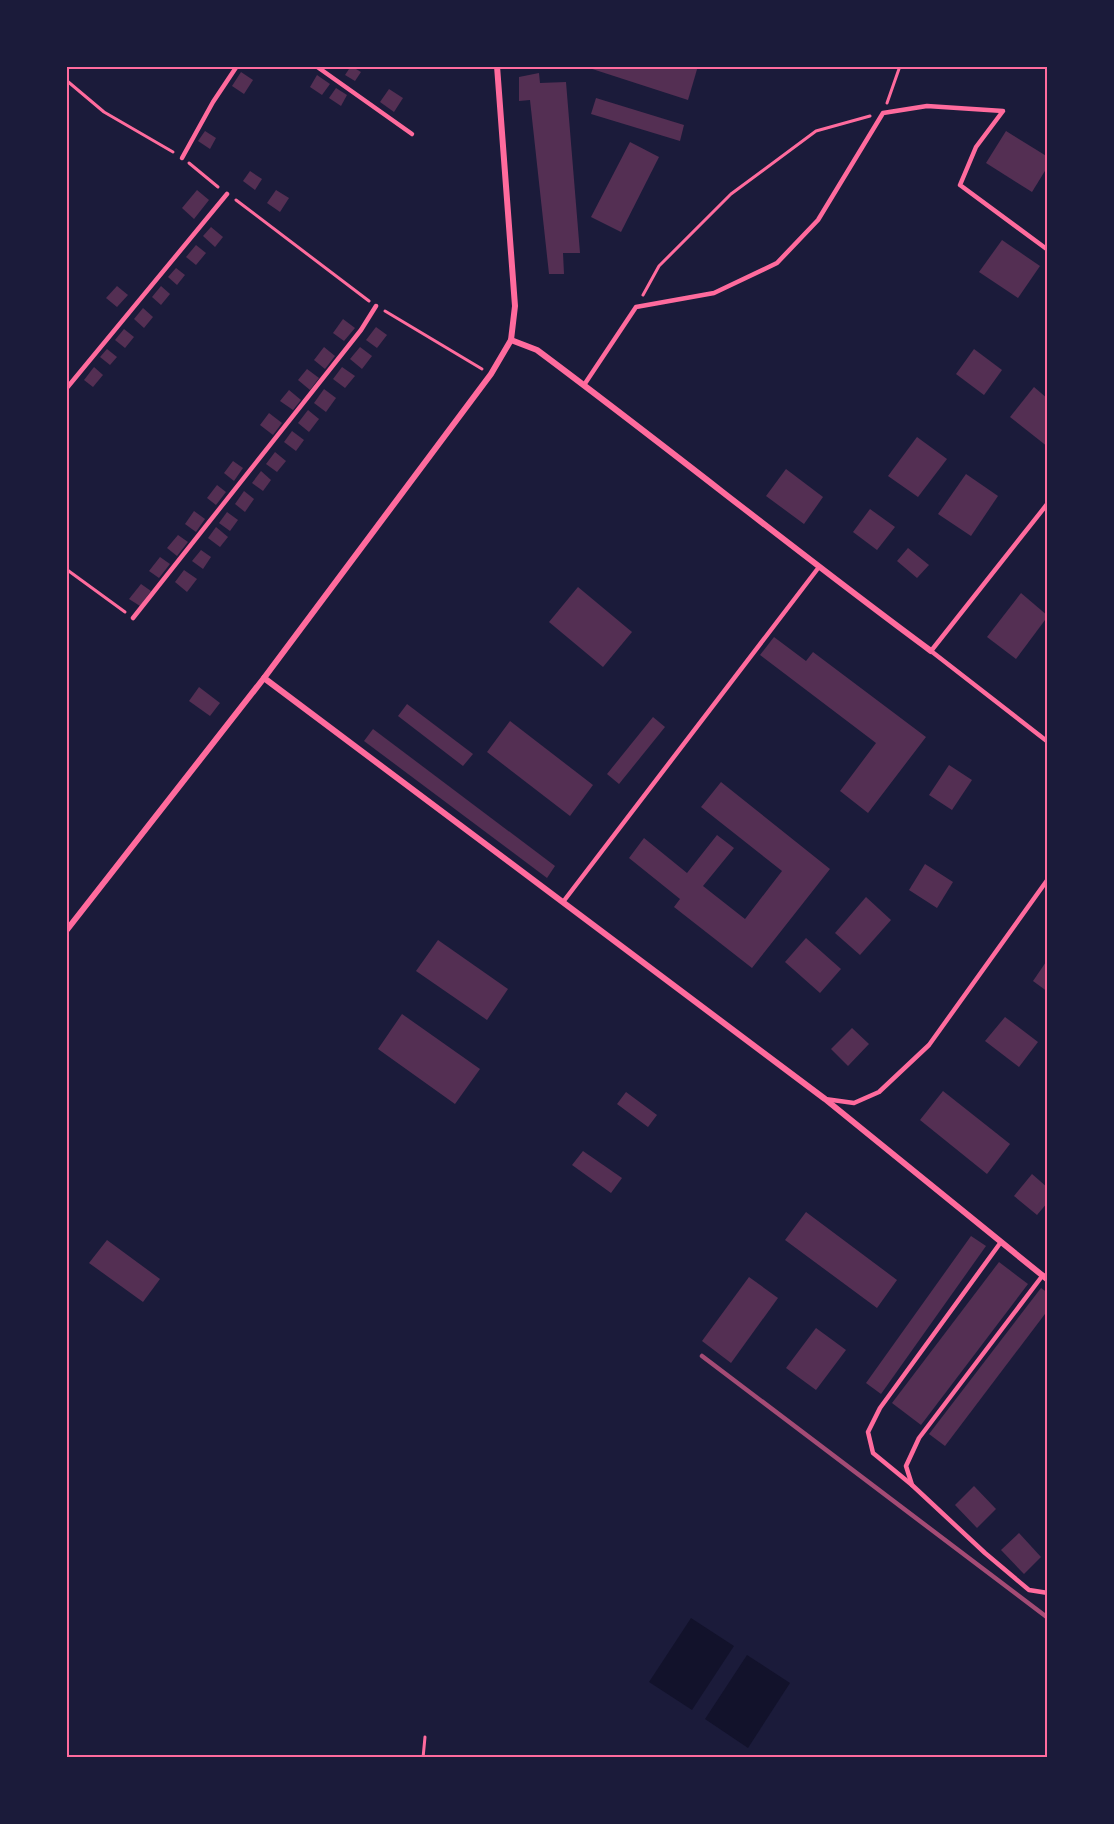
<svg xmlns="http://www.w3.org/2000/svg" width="1114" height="1824" font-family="'PT Sans Narrow',sans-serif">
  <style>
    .water { fill: #12122b }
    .building { fill: #542f53 }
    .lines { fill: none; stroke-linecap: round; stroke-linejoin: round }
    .path { stroke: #ff6b9d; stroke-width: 3 }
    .service { stroke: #ff6b9d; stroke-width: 4.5 }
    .minor { stroke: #ff6b9d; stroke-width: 6 }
    .rail { stroke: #a44b75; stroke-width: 4.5 }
    .neatline { fill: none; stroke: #ff6b9d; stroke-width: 2 }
  </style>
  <rect width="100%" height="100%" fill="#1b1b3a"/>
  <g class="water">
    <path d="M691,1618l43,28 -42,64 -43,-28z"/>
    <path d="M747,1655l43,28 -42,65 -43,-29z"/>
  </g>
  <g class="building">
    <path d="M351,66l10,6 -6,9 -10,-6z"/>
    <path d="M583,66h115l-10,34z"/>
    <path d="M241,72l12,8 -9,14 -12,-8z"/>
    <path d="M539,73l1,10 26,-1 14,171h-17l1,21h-15l-19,-174 -11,1v-24z"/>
    <path d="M317,75l13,9 -8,11 -12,-8z"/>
    <path d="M336,88l11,7 -6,11 -12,-8z"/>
    <path d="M389,89l14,9 -9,14 -14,-10z"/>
    <path d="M596,98l88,27 -4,16 -89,-27z"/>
    <path d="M205,131l11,7 -6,11 -12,-8z"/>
    <path d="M1006,131l42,26v9l-16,26 -46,-29z"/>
    <path d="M630,142l29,15 -38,75 -30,-15z"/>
    <path d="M250,171l12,8 -7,11 -12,-9z"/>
    <path d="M197,190l12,10 -15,19 -12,-11z"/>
    <path d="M276,190l13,8 -9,14 -13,-9z"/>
    <path d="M211,227l12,10 -8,10 -12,-11z"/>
    <path d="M1002,240l38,26 -22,32 -39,-26z"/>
    <path d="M196,245l10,8 -10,12 -10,-8z"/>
    <path d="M176,268l9,7 -8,10 -9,-8z"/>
    <path d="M117,286l11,9 -11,12 -11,-9z"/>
    <path d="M161,286l9,8 -9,11 -9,-8z"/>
    <path d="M143,308l10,9 -9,11 -10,-9z"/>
    <path d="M343,319l12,9 -11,13 -11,-8z"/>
    <path d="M376,327l11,8 -10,13 -11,-8z"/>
    <path d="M124,329l10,8 -9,11 -10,-8z"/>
    <path d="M324,347l11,9 -10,13 -11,-9z"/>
    <path d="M360,347l12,9 -10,13 -12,-10z"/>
    <path d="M107,349l10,8 -7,8 -10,-8z"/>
    <path d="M974,349l28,21 -18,25 -28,-21z"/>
    <path d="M94,367l9,8 -10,12 -9,-7z"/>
    <path d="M342,367l13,9 -10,12 -12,-9z"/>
    <path d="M307,369l12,9 -9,12 -12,-10z"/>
    <path d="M1034,387l14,12v48l-38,-30z"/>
    <path d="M324,389l12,9 -10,14 -12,-9z"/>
    <path d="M289,390l12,10 -8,10 -13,-9z"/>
    <path d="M308,410l11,9 -10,13 -11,-9z"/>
    <path d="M269,413l13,10 -9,12 -13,-10z"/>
    <path d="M292,431l12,9 -8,11 -12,-9z"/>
    <path d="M917,437l30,22 -29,38 -30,-21z"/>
    <path d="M275,452l11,9 -9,11 -11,-8z"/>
    <path d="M233,461l10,7 -9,13 -10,-8z"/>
    <path d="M786,469l37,28 -19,27 -38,-28z"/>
    <path d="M261,471l10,9 -8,11 -11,-8z"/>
    <path d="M966,474l32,22 -27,40 -33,-22z"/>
    <path d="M217,485l9,7 -10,13 -9,-7z"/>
    <path d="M244,491l10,8 -9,13 -10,-8z"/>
    <path d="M870,509l25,18 -18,23 -24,-18z"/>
    <path d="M194,511l11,8 -9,13 -11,-8z"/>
    <path d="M227,512l11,8 -8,11 -11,-8z"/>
    <path d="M216,527l12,10 -8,10 -12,-9z"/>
    <path d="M178,535l10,7 -11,14 -10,-8z"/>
    <path d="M908,548l21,17 -12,13 -20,-17z"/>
    <path d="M201,550l10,7 -8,12 -11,-8z"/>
    <path d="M160,557l10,7 -11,14 -10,-7z"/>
    <path d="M184,570l13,9 -10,13 -12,-10z"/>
    <path d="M141,584l10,7 -11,15 -11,-7z"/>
    <path d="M578,587l54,45 -29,35 -54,-45z"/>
    <path d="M1021,593l27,23 -32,43 -29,-22z"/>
    <path d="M774,637l32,24 7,-9 113,85 -58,76 -28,-22 36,-48 -116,-88z"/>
    <path d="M199,687l21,16 -10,13 -21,-15z"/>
    <path d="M407,704l66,50 -10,12 -65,-50z"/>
    <path d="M653,717l12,10 -46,57 -12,-10z"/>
    <path d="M510,721l83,64 -23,31 -83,-64z"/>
    <path d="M373,729l182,137 -8,12 -183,-137z"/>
    <path d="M949,765l23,15 -20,30 -23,-15z"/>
    <path d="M721,782l109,87 -78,99 -78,-61 6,-8 -51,-41 15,-20 43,35 30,-38 17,13 -31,38 42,33 37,-48 -81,-64z"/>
    <path d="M925,864l28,18 -16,26 -28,-18z"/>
    <path d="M866,897l25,23 -31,35 -25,-22z"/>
    <path d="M806,938l35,31 -21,24 -35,-31z"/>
    <path d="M438,940l70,49 -21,31 -71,-49z"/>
    <path d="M1048,959v33l-15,-11z"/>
    <path d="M402,1014l78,55 -25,35 -77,-55z"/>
    <path d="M1005,1017l33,25 -19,25 -34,-26z"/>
    <path d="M852,1028l17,16 -21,22 -17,-17z"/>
    <path d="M943,1091l67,53 -23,30 -67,-54z"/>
    <path d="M626,1092l31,23 -9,12 -31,-23z"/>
    <path d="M583,1151l39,27 -11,15 -39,-28z"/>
    <path d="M1032,1174l16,14v14l-11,13 -23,-19z"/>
    <path d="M806,1212l91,68 -20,28 -92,-68z"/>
    <path d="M971,1236l15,10 -105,148 -15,-11z"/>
    <path d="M107,1240l53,39 -17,23 -54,-39z"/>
    <path d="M999,1262l29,22 -107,141 -29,-22z"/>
    <path d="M749,1277l29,21 -47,65 -29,-22z"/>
    <path d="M1041,1288l7,5v17l-103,136 -16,-12z"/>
    <path d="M816,1328l30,22 -30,40 -30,-22z"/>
    <path d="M974,1486l22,23 -19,19 -22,-23z"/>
    <path d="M1019,1533l22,24 -17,17 -23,-24z"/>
  </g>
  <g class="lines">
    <g class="path">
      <path d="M66,80l38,32 69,40"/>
      <path d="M887,103l13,-37"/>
      <path d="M189,163l29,24"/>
      <path d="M236,200l133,101"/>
      <path d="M643,295l16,-29 72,-72 85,-63 54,-15"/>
      <path d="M385,311l97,58"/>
      <path d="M66,569l59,43"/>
      <path d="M423,1758l2,-21"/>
    </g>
    <g class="service">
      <path d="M316,66l96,68"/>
      <path d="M182,158l31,-56 24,-36"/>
      <path d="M584,385l52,-78 78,-14 63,-30 41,-43 65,-107 44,-7 76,5 -27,36 -16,38 88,65"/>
      <path d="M66,389l161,-195"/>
      <path d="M1048,503l-117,148 117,91"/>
      <path d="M133,618l228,-288 15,-24"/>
      <path d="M563,902l256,-335"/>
      <path d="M825,1099l29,4 25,-11 50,-47 119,-166"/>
      <path d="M1043,1275l-124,163 -13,28 6,19 73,68 44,37 19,3"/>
      <path d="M912,1485l-39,-32 -5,-21 12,-24 121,-166"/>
    </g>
    <g class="minor">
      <path d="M511,340l26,10c133,99 261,203 394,301"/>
      <path d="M264,678l561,421 223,181"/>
      <path d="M66,931l198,-253 227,-304 20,-34 4,-34 -18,-240"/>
    </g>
    <path class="rail" d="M702,1356l346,262"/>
  </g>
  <rect width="1114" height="1824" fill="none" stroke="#1b1b3a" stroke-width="135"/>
  <rect x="68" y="68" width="978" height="1688" class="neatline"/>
</svg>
